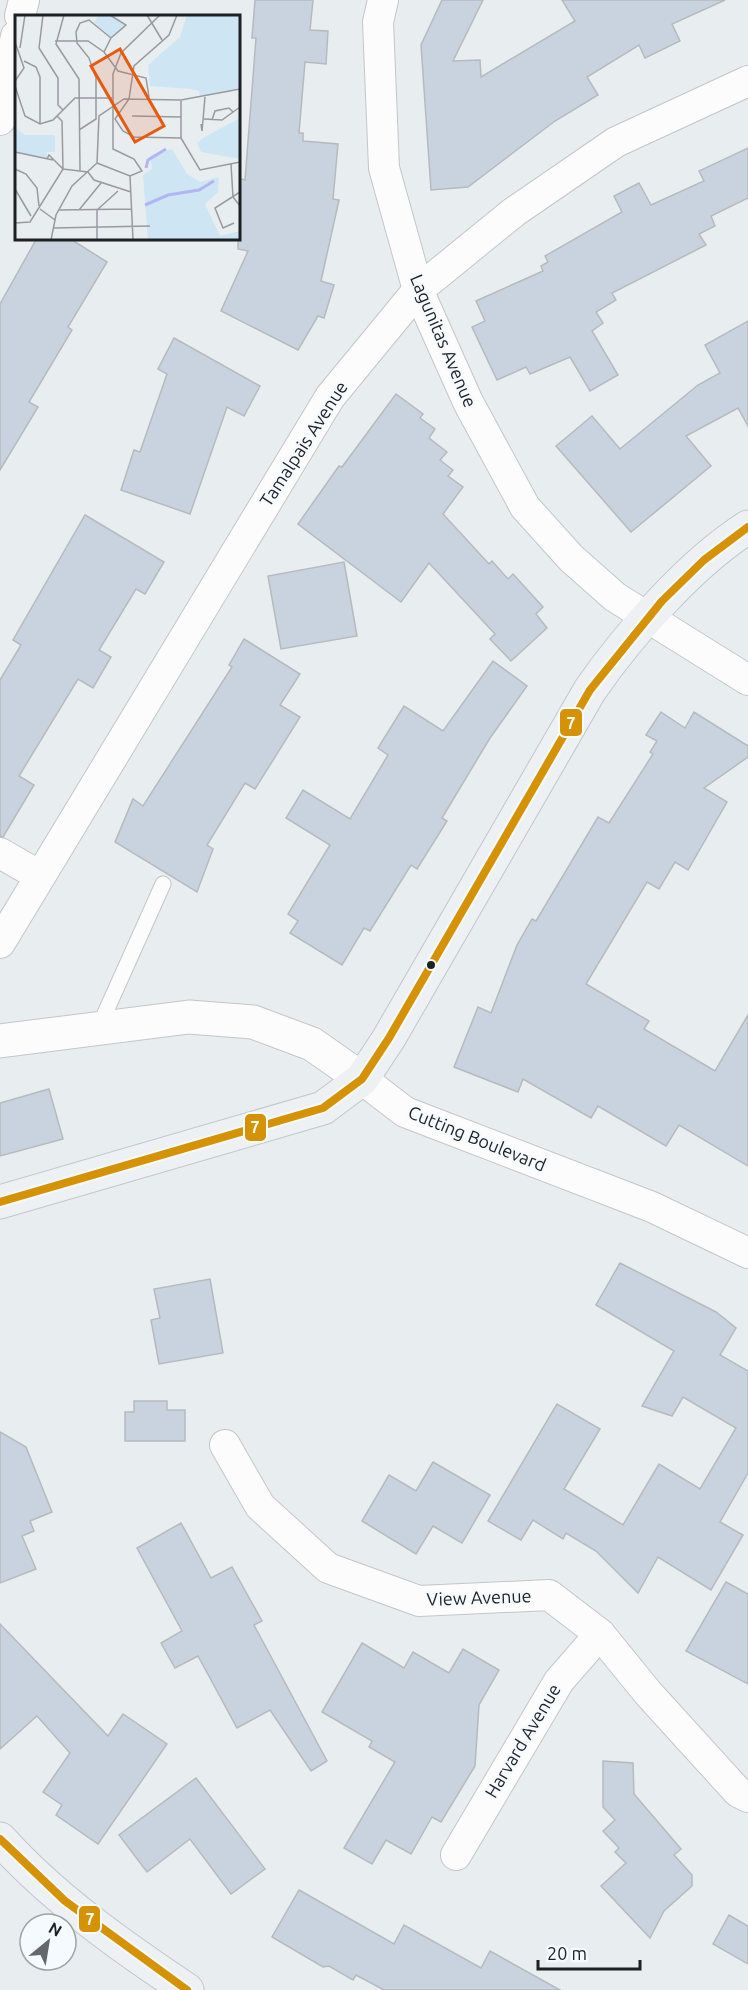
<svg xmlns="http://www.w3.org/2000/svg" width="748" height="1990" font-family="Ubuntu,sans-serif">
  <style>
    .building { fill: #c9d3e0; stroke: #b7babd; stroke-width: 1.5 }
    .lines { fill: none; stroke-linecap: round; stroke-linejoin: round }
    .service-casing { stroke: #c3c6c9; stroke-width: 17 }
    .minor-casing { stroke: #c3c6c9; stroke-width: 32 }
    .tertiary-casing { stroke: #c3c6c9; stroke-width: 35 }
    .secondary-casing { stroke: #c3c6c9; stroke-width: 35 }
    .service { stroke: #fcfcfd; stroke-width: 15 }
    .minor { stroke: #fcfcfd; stroke-width: 30 }
    .tertiary { stroke: #fcfcfd; stroke-width: 33 }
    .secondary { stroke: #edf1f3; stroke-width: 33 }
    .bus-1-casing { stroke: #f4fafe; stroke-width: 12 }
    .bus-1 { stroke: #d69205; stroke-width: 8 }
    .bus-dot { fill: #1e2123; stroke: #f4fafe; stroke-width: 2 }
    .labels { text-anchor: middle; stroke-width: 4.5; stroke-linejoin: round; paint-order: stroke }
    .street-label { font-size: 18px; fill: #1e2123; stroke: #f4fafe }
    .inset-river { fill: none; stroke: #b1b6f2; stroke-width: 3 }
    .inset-road { fill: none; stroke: #979b9e; stroke-width: 1.5 }
    .view { fill: #e8590c; fill-opacity: 0.15; stroke: #e8590c; stroke-width: 3 }
    .inset-edge { fill: none; stroke: #1e2123; stroke-width: 3 }
    .line-badge { stroke: #f4fafe; stroke-width: 2 }
    .badge-label { font-size: 16px; text-anchor: middle; font-weight: bold; fill: #fff }
  </style>
  <rect width="100%" height="100%" fill="#e8edf0"/>
  <g class="building">
    <path d="M255,0h58l-3,30 18,1 -2,33 -21,-2 -6,71h4v8l35,3 -5,55 6,1 -18,81 13,4 -10,33 -6,-2 -20,34 -77,-39 27,-60 -10,-2v-71l7,2 11,-142h-4z"/>
    <path d="M442,0h41l-30,61 27,-1 1,17 94,-56 -13,-21h163l-53,24 8,17 -35,17 -6,-13 -52,32 11,18 -43,26 -87,66 -37,3 -10,-145z"/>
    <path d="M748,148v50l-37,18 4,10 -16,8 7,11 -94,48 4,7 -20,12 7,11 -11,8 26,44 -28,16 -20,-34 -40,17 -4,-7 -29,13 -25,-53 13,-6 -9,-20 67,-30 -2,-5 7,-4 -3,-6 77,-44 -8,-16 25,-13 12,22 53,-24 -5,-10z"/>
    <path d="M37,238h32l38,24 -39,65 4,3 -43,72 9,5 -38,63v-166z"/>
    <path d="M748,321v105l-10,-18 -52,28 25,30 -80,66 -75,-86 36,-30 28,33 78,-64 22,-12 -15,-28z"/>
    <path d="M174,338l86,48 -16,30 -17,-9 -37,107 -69,-24 13,-40 6,2 27,-78 -9,-5z"/>
    <path d="M396,394l27,20 -3,4 15,11 -6,9 18,14 -7,8 13,10 -5,6 15,11 -20,27 46,50 3,-3 16,18 5,-5 30,33 -7,7 11,14 -36,33 -21,-22 5,-5 -66,-71 -28,39 -103,-78 41,-58 3,1z"/>
    <path d="M85,515l79,47 -19,32 -9,-5 -37,61 12,7 -18,31 -15,-9 -59,97 15,9 -31,52 -3,-1v-156l21,-35 -8,-5z"/>
    <path d="M344,562l13,74 -76,13 -13,-73z"/>
    <path d="M244,639l56,35 -20,31 20,12 -45,72 -10,-6 -38,62 6,4 -16,43 -82,-50 18,-43 10,7 89,-139 -3,-2z"/>
    <path d="M493,661l34,25 -37,52 -48,80 5,3 -30,48 -6,-4 -41,66 -6,-3 -22,37 -52,-32 8,-12 -10,-7 42,-69 -44,-27 17,-28 47,29 38,-64 -10,-7 26,-42 39,25z"/>
    <path d="M661,712l24,16 9,-16 54,34v11l-44,31 23,14 -39,68 -13,-8 -16,27 -12,-7 -61,102 63,37 -5,8 71,42 33,-56v151l-69,-41 -13,21 -68,-40 -7,12 -68,-39 -5,13 -64,-25 24,-60 13,6 26,-68 15,-26 4,2 62,-104 11,6 44,-69 -3,-2 7,-11 -11,-6z"/>
    <path d="M49,1089l14,50 -63,17v-53z"/>
    <path d="M620,1263l96,49 20,16 -16,27 28,16v102l-28,49 23,13 -32,55 -53,-33 -20,36 -42,-42 -30,-18 -3,6 -30,-19 -12,20 -33,-19 69,-117 43,25 -36,60 59,36 36,-61 41,25 36,-61 -53,-31 -11,19 -30,-10 32,-55 -78,-46z"/>
    <path d="M210,1279l13,74 -64,11 -8,-44 9,-2 -6,-29z"/>
    <path d="M134,1401h33v9h18v31h-60v-29h9z"/>
    <path d="M0,1432l26,15 26,65 -22,9 4,10 -12,5 14,33 -36,14z"/>
    <path d="M433,1462l57,33 -28,48 -29,-17 -17,28 -54,-33 27,-46 27,16z"/>
    <path d="M181,1523l30,55 21,-11 30,54 -8,4 73,136 -16,10 -41,-61 -33,18 -39,-72 -23,12 -14,-25 21,-12 -45,-83z"/>
    <path d="M726,1582l22,12v90l-62,-33z"/>
    <path d="M0,1624l108,112 15,-22 44,30 -69,100 -42,-29 6,-10 -19,-13 27,-39 -33,-37 -37,33z"/>
    <path d="M362,1643l42,25 9,-16 36,21 14,-24 36,21 -20,35 -4,61 -34,56 -9,-5 -21,37 -25,-14 -14,24 -28,-16 51,-86 -26,-15 3,-6 -50,-29z"/>
    <path d="M603,1761l30,2 1,31 47,55 -7,6 18,20v11l-28,25 -14,27 -49,-52 25,-23 -11,-11 4,-4 -16,-17 12,-11 -12,-13z"/>
    <path d="M196,1778l69,91 -34,25 -41,-55 -43,33 -28,-37z"/>
    <path d="M299,1890l95,54 10,-19 77,43 9,-17 70,39h-176l-28,-15 -3,5 -24,-14 -6,1 -51,-30z"/>
    <path d="M729,1915l19,11v38l-35,-20z"/>
  </g>
  <g class="lines">
    <defs>
      <path id="service" d="M98,1029l65,-145"/>
      <g id="minor">
        <path d="M383,0l-5,22 6,146 34,122 50,112 57,105 46,51 44,39 133,83"/>
        <path d="M20,16l4,-16"/>
        <path d="M0,120l16,-84"/>
        <path d="M0,853l40,23"/>
        <path d="M0,943l330,-546 88,-107 96,-78 102,-70 132,-61"/>
        <path d="M362,1079l43,33 247,95 96,46"/>
        <path d="M225,1445l35,61 68,62 91,33 130,-6 51,39 48,59 90,99 10,5"/>
        <path d="M456,1855l103,-174 41,-47"/>
      </g>
      <path id="tertiary" d="M0,1041l189,-24 64,5 59,22 50,35"/>
      <g id="secondary">
        <path d="M0,1202l323,-94 39,-29 27,-41 201,-348c39,-56 100,-126 158,-163"/>
        <path d="M0,1839c53,59 121,107 187,151"/>
      </g>
    </defs>
    <use href="#service" class="service-casing"/>
    <use href="#minor" class="minor-casing"/>
    <use href="#tertiary" class="tertiary-casing"/>
    <use href="#secondary" class="secondary-casing"/>
    <use href="#service" class="service"/>
    <use href="#minor" class="minor"/>
    <use href="#tertiary" class="tertiary"/>
    <use href="#secondary" class="secondary"/>
    <defs>
      <g id="bus-1">
        <path d="M0,1202l323,-94 39,-29 27,-41 201,-348 72,-89 42,-41 44,-33"/>
        <path d="M0,1839l65,62 122,89"/>
      </g>
    </defs>
    <use href="#bus-1" class="bus-1-casing"/>
    <use href="#bus-1" class="bus-1"/>
  </g>
  <circle class="bus-dot" cx="431" cy="965" r="5"/>
  <g class="labels">
    <g class="street-label">
      <text transform="translate(443 341) rotate(67)" y="6">Lagunitas Avenue</text>
      <text transform="translate(304 444) rotate(-57)" y="6">Tamalpais Avenue</text>
      <text transform="translate(477 1139) rotate(22)" y="6">Cutting Boulevard</text>
      <text transform="translate(479 1598) rotate(-2)" y="6">View Avenue</text>
      <text transform="translate(523 1741) rotate(-59)" y="6">Harvard Avenue</text>
    </g>
  </g>
  <g transform="translate(15 15)">
    <rect width="225" height="225" fill="#e8edf0"/>
    <path d="M84,0h12l15,10 -15,12 -17,-15zM172,0h53v73l-40,8 -1,-5 -8,-2 -41,-3 -2,-21 32,-28zM225,103v41l-39,-7 -4,-9 6,-5zM0,113l10,7h30v17h-8v7l-32,-7zM157,134l15,25 13,8 19,-5 -1,15 -13,12 15,32 20,-5v9h-92l-5,-65 9,-6 -2,-13z" fill="#cee6f4"/>
    <path class="inset-river" d="M131,153l2,-8 18,-11M130,190l23,-10 31,-5 15,-9"/>
    <path class="inset-road" d="M28,0l-4,33 19,30v27l5,5M49,0l-8,29 23,35 1,92M132,0l15,25M162,0l-8,20 -35,31 -5,33 -14,20 8,12 11,6 47,1 19,32 40,-8M40,26h33l16,11 14,19 28,7 3,19M0,27l9,26 -9,13M5,33l5,-33M89,37l7,-14 15,-13 -16,-10M9,46l12,6 4,10v47M0,71l10,30 15,8 13,-4 22,-22h37M42,101l5,5 1,48M117,101l49,1M189,104l18,1 18,-13M197,105l3,-9 14,-3 4,4M186,109l1,7 3,-34M64,115l17,-11v-41l-7,-20 -12,-15 -1,-11 4,-9 9,-3 22,18M166,123v-37M0,137l38,8M32,144l2,-4 14,14M82,148l33,13 12,-5 -8,-12 -21,-10v-75l8,-21 39,-38M216,149l2,33 7,9M0,154l11,5 11,14 2,18M115,161l3,64M0,174l16,27M25,194l15,11M44,195l72,-1M64,195l22,-27M0,208l15,-1 33,-53 25,3 6,8 37,12M219,208l-11,5 -8,-20 25,-16M38,213l97,-2M36,225l5,-25 16,-29 25,-23 2,-47 25,-17 57,1 59,-11M82,225v-30l21,-19"/>
    <path class="view" d="M105,34l44,77 -29,16 -44,-76z"/>
    <rect width="225" height="225" class="inset-edge"/>
  </g>
  <g class="line-badge">
    <rect x="559" y="708" width="24" height="29" rx="6" fill="#d69205"/>
    <rect x="244" y="1113" width="23" height="29" rx="6" fill="#d69205"/>
    <rect x="78" y="1905" width="23" height="28" rx="6" fill="#d69205"/>
  </g>
  <g class="badge-label">
    <text x="571" y="729">7</text>
    <text x="255" y="1133">7</text>
    <text x="90" y="1925">7</text>
  </g>
  <g transform="translate(48 1942) rotate(30)"><circle r="28" fill="#f4fafe" stroke="#9ea3a6" stroke-width="1.5"/>
  <path d="M0-4.5L10 22L0 15L-10 22Z" fill="#65686b"/>
  <text y="-9" font-size="16" font-weight="bold" text-anchor="middle" fill="#1e2123">N</text>
  </g>
  <path d="M538 1960v9h102v-9" fill="none" stroke="#1e2123" stroke-width="3"/>
  <text x="547" y="1960" font-size="18" fill="#1e2123" stroke="#f4fafe" stroke-width="4.5" paint-order="stroke">20 m</text>
</svg>
